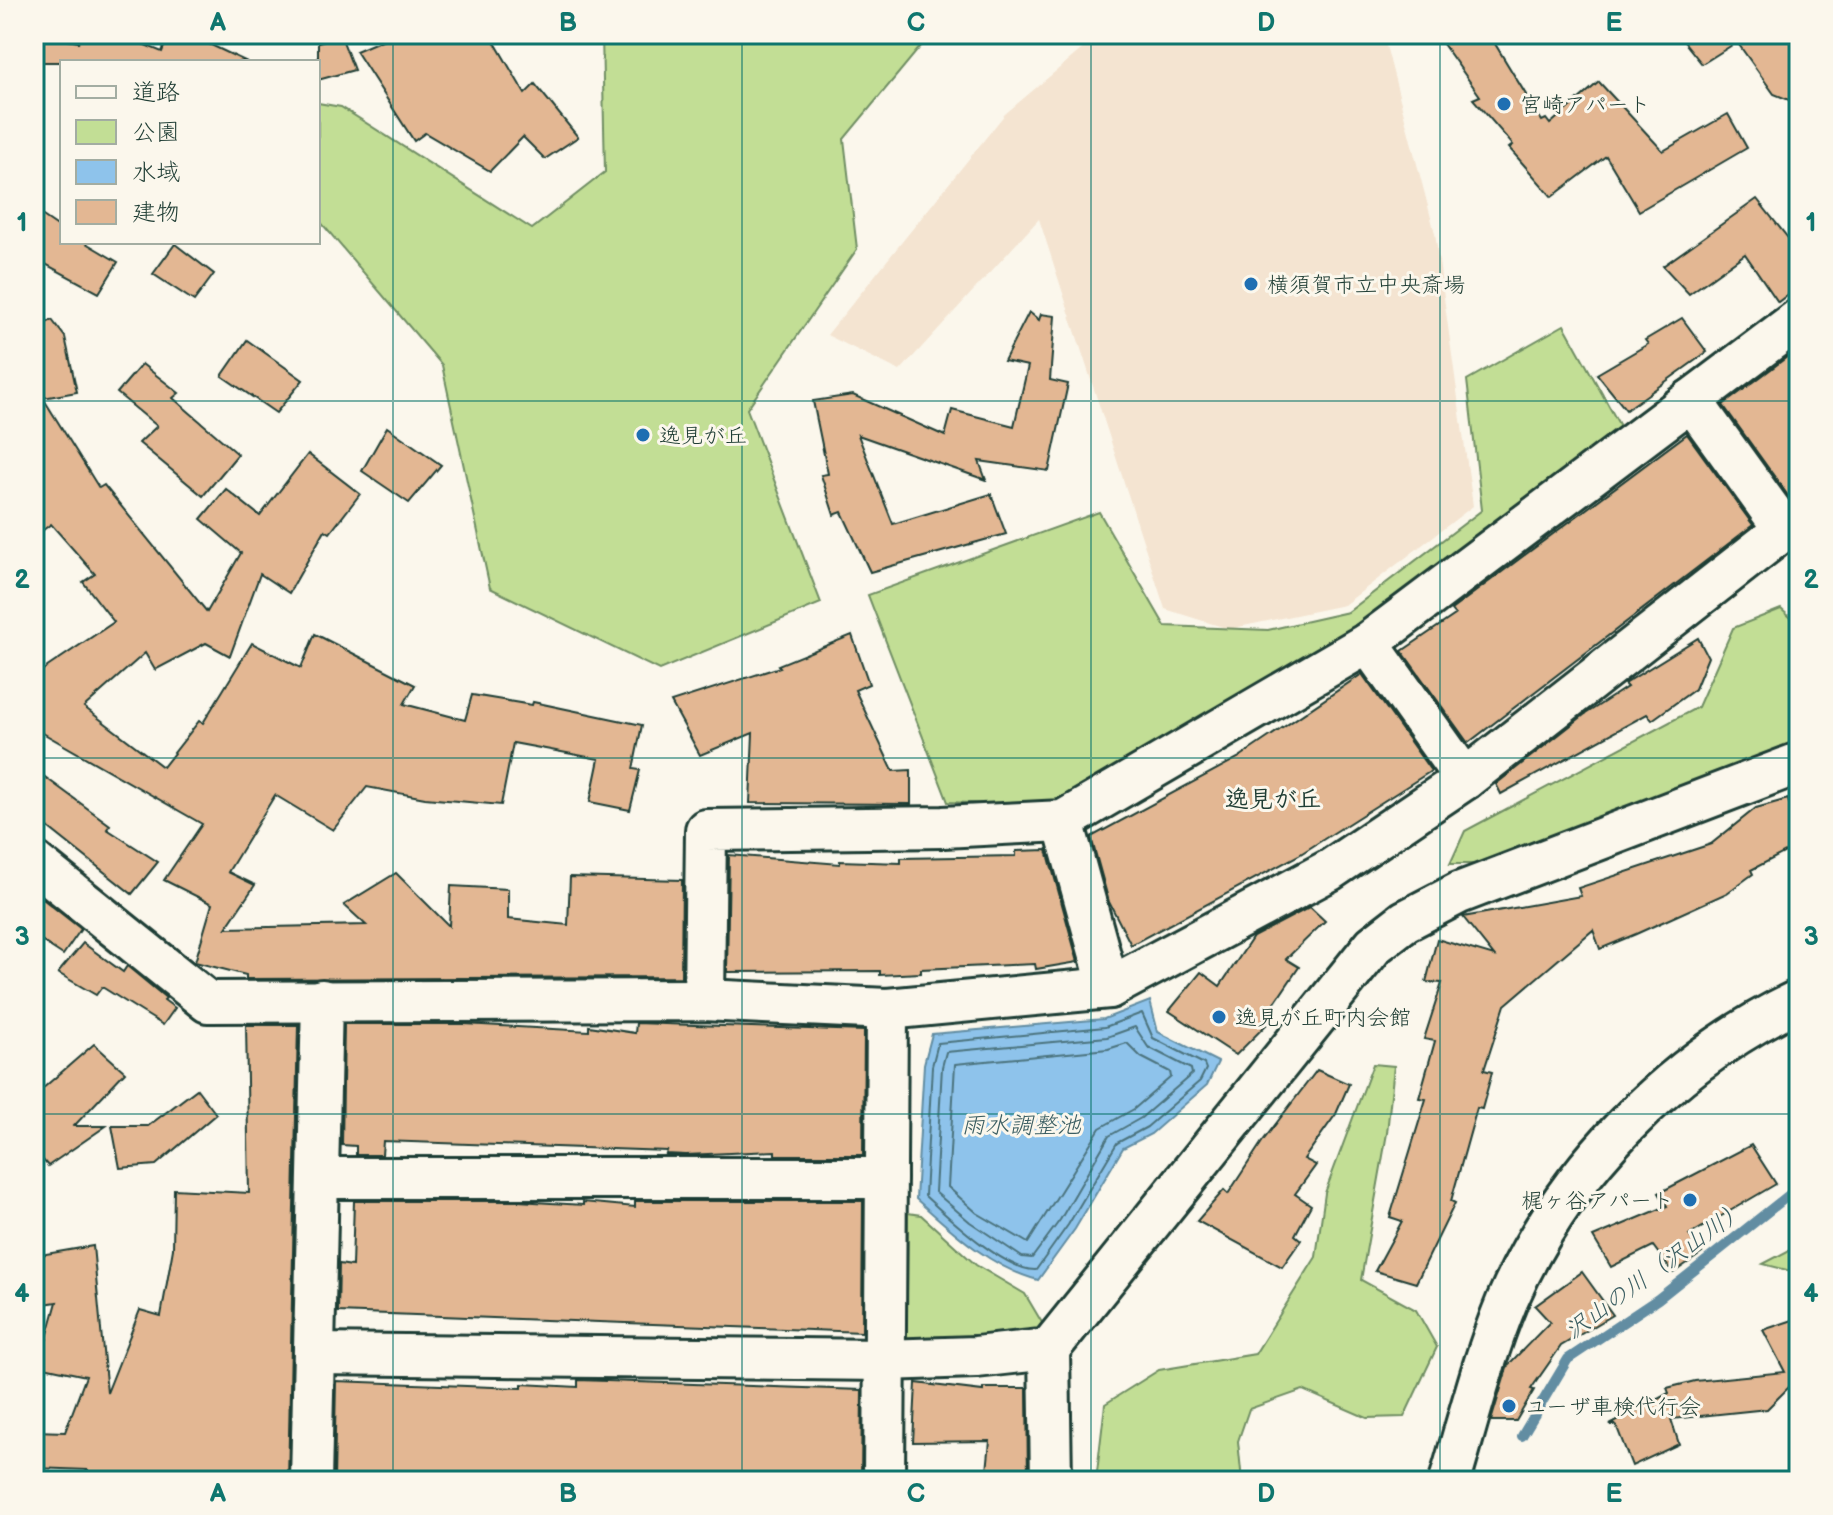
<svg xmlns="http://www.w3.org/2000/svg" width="1833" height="1515" font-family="'Balsamiq Sans','Klee One',sans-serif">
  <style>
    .built { fill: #f4e4d1 }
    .green { fill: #c2de95; stroke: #708e64; stroke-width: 2 }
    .water { fill: #8ec3eb; stroke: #628da2; stroke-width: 2 }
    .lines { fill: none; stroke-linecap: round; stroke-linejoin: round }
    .shore { stroke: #4b737d; stroke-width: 2 }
    .stream { stroke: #628da2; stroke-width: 10 }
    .building { fill: #e3b793; stroke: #1f3d34; stroke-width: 2 }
    .minor-casing { stroke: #1f3d34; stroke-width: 46 }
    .minor { stroke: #fbf7ec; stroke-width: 40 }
    .grid { fill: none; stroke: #0f766e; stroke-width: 2; stroke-opacity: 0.55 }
    .poi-dot { fill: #1f6fb2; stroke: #fbf7ec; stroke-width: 3 }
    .labels { text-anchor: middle; stroke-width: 6; stroke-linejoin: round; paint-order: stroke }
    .poi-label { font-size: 22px; fill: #1f3d34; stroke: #fbf7ec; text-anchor: start }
    .neighbourhood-label { font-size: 24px; font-weight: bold; fill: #1f3d34; stroke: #fbf7ec }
    .water-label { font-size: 24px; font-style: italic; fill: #3b5e62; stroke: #fbf7ec }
    .neatline { fill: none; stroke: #0f766e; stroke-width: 3 }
    .grid-label { font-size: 26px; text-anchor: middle; font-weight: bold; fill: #0f766e }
  </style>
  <rect width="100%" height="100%" fill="#fbf7ec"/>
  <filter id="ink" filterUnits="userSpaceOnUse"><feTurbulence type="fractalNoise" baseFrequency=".0125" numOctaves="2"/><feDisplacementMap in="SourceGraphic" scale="16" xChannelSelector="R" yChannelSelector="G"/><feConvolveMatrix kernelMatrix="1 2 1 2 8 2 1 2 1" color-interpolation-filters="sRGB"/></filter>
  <g filter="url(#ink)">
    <path class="built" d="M1100,34h283l52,199 38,273 -129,99 -115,24 -64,-20 -126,-390 -139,152 -73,-36 178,-221z"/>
    <g class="green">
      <path d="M602,34h329l-87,105 13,110 -110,160 74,194 -162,67 -169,-82 -48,-223 -124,-146v-116l23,4 191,122 73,-57z"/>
      <path d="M1564,325l62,112 -227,170 -342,200 -109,-5 -80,-207 231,-83 66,114 103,4 80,-18 134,-102 -15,-130z"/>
      <path d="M1781,609l18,16v115l-317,124h-32l15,-33 233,-124 35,-79z"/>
      <path d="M1373,1064l21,2 -7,67 -26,147 55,30 21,37 -33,70 -37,1 -64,-28 -54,19 -11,32 4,40h-146l9,-77 54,-34 96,-16 61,-97 9,-64z"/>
      <path d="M908,1213l13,2 55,50 49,29 19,32 -33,17 -112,3 8,-54z"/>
      <path d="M1799,1245v28l-36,-9z"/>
    </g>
    <path class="water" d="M1150,1001l8,31 60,30 -11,23 -56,49 -28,14 -48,81 -37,51c-47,-12 -86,-49 -122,-81l8,-135 8,-30 172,-15z"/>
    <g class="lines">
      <g class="shore">
        <path d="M1142,1013l11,25 51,26 2,5 -6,12 -53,46 -30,16 -49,82 -32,45c-31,1 -88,-53 -111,-74l7,-130 6,-23 167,-16z"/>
        <path d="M1135,1027l13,20 43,22 1,5 -51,44 -32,18 -49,84 -28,38 -10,-1 -52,-35 -35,-30 7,-125 4,-15 161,-15z"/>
        <path d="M1127,1043l14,14 29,15 1,5 -37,32 -34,19 -72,115 -51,-30 -29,-26 7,-123 153,-15z"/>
      </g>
      <path class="stream" d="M1522,1436l46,-77 90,-60 141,-112"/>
    </g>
    <g class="building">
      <path d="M34,34l45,8 3,-8h36l44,18 7,-18h19l59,28h-213z"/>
      <path d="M396,34h94l35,60 10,-10 43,53 -33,22 -22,-22 -33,34 -65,-38 -11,8 -58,-90z"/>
      <path d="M1436,34h53l53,87 4,-2 4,5 49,-42 64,69 65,-37 19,34 -108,63 -33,-55 -54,41 -43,-49 4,-3 -40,-46 7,-3z"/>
      <path d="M1678,34h112l9,15v55l-25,-10 -37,-52 -35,22z"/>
      <path d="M341,36l13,34 -36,10v-37z"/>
      <path d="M1757,199l42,53v34l-21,16 -33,-48 -56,40 -26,-28z"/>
      <path d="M34,210l28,19v13h22l34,20 -19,31 -65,-35z"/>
      <path d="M175,244l39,30 -20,27 -41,-27z"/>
      <path d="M1029,312l10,8 2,-6 14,2 -5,64 18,4 -19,87 -70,-10 7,19 -128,-45 35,89 98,-30 15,40 -136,38 -28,-60 -8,3 -13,-40 7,-1 -15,-73 40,-6 92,41 7,-26 62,16 14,-60 -24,-5z"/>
      <path d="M1682,318l25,34 -81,58 -29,-36 51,-30 -3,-4z"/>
      <path d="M52,320l13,17 12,55 -34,6 56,90 5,-3 103,127 34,-59 -40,-34 25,-30 34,27 48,-62 52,40 -30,39 -5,-3 -36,63 -29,-19 -30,82 -24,-13 -51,27 -10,-17 -61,54 79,60 36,-46 4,2 49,-80 49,25 14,-34 100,51 -11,19 61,16 7,-25 60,10 1,-3 109,23 -9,44 7,1 -10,40 -40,-8 9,-43 -86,-16 -12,62 -76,-7 -58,-11 -34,43 -58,-35 -47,77 27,13 -29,43 140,-3 -22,-20 52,-32 53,53 2,-40 57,3v30l60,6 2,-48 112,3 -1,97 -435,2v-4l-51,-13 17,-58 -48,-24 38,-56 -168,-96v-52l80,-54 -31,-40 12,-8 -44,-50 -17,13v-208z"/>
      <path d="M247,340l56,40 -27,33 -54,-37z"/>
      <path d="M1799,348v141l-10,8 -66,-92z"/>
      <path d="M142,364l37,29 -6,5 65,56 -35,42 -64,-53 18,-17 -40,-33z"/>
      <path d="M387,427l54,38 -32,38 -47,-32z"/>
      <path d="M1687,434l66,91 -285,218 -66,-92 53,-36 -4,-5z"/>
      <path d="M852,635l17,49 -14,6 38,81 18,-1v34l-161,-1 3,-70 -53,22 -29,-53 109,-35 -2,-2z"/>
      <path d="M1698,638l10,19 -13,32 -43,31 -5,-6 -146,80 -5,-10 88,-69 43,-28 -3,-3z"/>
      <path d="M1362,674l69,97 -132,84 -168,90 -22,-43 -18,-65 147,-79z"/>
      <path d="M34,769l76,56 -3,4 51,33 -26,32 -98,-78z"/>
      <path d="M1788,799l1,4 10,-1v43l-48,25 2,4 -26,19 -91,41 -36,15 -7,-19 -88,75 -21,65 8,2 -10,37 -5,-1 -26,93 4,2 -39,80 -41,-12 27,-50 -12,-4 36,-118 -7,-1 16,-57 -11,-2 18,-56 -16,-1 11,-43 57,17 -31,-39 118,-21 -3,-8 133,-44 45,-36z"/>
      <path d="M1047,850l31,112 -42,7 -1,-5 -114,5v4l-41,2v-4l-153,1 2,-117 111,9v-3l61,2v-5l115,-2v-5z"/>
      <path d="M34,892l47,37 -18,26 -29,-19z"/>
      <path d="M1310,907l15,14 -39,38 13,8 -35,52 5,3 -33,33 -67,-44 32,-39 19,14 33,-49z"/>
      <path d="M83,943l40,29 4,-6 39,32 -2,2 11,8 -12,17 -61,-38 -6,8 -38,-22z"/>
      <path d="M636,1023l228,8 -1,124h-88v-4l-89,4 -20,-1 1,-3 -284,-10 -1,14h-26v-9l-14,-1 2,-121h120l125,7v-5l46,7z"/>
      <path d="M246,1025h52l-10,456h-199l-1,-11 -53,-2v-37l30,1 21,-56 -47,-10 18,-64 -20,3 -3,-49 59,-10 14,147 33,-83 21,6 12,-67 1,-60 75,4z"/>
      <path d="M94,1044l31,28 -51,54h32l-58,40 -14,-16v-54z"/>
      <path d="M1317,1070l32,14 -13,30 -32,45 12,6 -21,29 16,11 -16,30 6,5 -19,27 -85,-46 27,-31 4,4 34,-52z"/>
      <path d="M197,1089l19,25 -60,51 -36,3 -8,-42h36z"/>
      <path d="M1751,1145l25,39 -87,51 13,18 -29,20 -20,-27 -42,21 -18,-30 74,-31 -8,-13z"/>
      <path d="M354,1201h164l65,4v-3l52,5v-6h228l-1,131 -524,-20 1,-48 13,2z"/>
      <path d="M1582,1272l31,43 -52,31 -30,43 3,1 -18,31h-25l17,-56 42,-43 -15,-16z"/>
      <path d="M1799,1318v78l-7,-12 -25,25 -96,10 8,25 -47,22 -16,-41h-6l59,-32 -2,-5 28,-7 90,-9 -22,-42z"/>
      <path d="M578,1380l284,10 -1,91h-527l2,-100 186,7v-4l56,3z"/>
      <path d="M916,1383l67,8v-3h44l1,93h-42l4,-40 -77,1z"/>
    </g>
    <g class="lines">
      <defs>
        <g id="minor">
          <path d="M1691,400l93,129"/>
          <path d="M1368,643l97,136"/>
          <path d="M1063,821l46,167"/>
          <path d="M34,862l174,140 496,-2 183,9 222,-21 221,-118 135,-91 334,-261"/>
          <path d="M704,1000l2,-170 237,-3 120,-6 305,-178 431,-324"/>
          <path d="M320,1178h566"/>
          <path d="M1049,1349l2,132"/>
          <path d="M314,1354l570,6 92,-3 73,-8 325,-404 31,-24 54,-28 340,-130"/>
          <path d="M311,1481l11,-481"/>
          <path d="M884,1481l3,-472"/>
          <path d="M1450,1481c18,-60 33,-122 57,-180 56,-130 165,-240 292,-301"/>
        </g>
      </defs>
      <use href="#minor" class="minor-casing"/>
      <use href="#minor" class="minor"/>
    </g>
  </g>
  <path class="grid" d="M393,34v1447M742,34v1447M1091,34v1447M1440,34v1447M34,401h1765M34,758h1765M34,1114h1765"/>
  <g class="poi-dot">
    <circle cx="1504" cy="104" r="8"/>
    <circle cx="1251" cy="284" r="8"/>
    <circle cx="643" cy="435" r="8"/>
    <circle cx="1219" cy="1017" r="8"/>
    <circle cx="1690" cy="1200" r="8"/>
    <circle cx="1509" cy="1406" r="8"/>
  </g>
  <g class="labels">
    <g class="poi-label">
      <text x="1520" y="112">宮崎アパート</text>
      <text x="1267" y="292">横須賀市立中央斎場</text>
      <text x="659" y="443">逸見が丘</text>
      <text x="1235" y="1025">逸見が丘町内会館</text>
      <text x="1674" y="1208" text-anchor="end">梶ヶ谷アパート</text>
      <text x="1525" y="1414">ユーザ車検代行会</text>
    </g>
    <g class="neighbourhood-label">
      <text x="1273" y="807">逸見が丘</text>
    </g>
    <g class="water-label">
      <text x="1021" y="1133">雨水調整池</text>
      <text transform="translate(1655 1270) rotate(-36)" y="8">沢山の川（沢山川）</text>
    </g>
  </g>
  <rect width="1833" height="1515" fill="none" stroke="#fbf7ec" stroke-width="88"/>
  <rect x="60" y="60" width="260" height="184" fill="#fbf7ec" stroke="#a3ada2" stroke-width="2"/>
  <rect x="76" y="86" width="40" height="12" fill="#fbf7ec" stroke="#a3ada2" stroke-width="2"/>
  <text x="132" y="100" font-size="24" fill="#1f3d34">道路</text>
  <rect x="76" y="120" width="40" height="24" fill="#c2de95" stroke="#a3ada2" stroke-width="2"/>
  <text x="132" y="140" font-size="24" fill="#1f3d34">公園</text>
  <rect x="76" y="160" width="40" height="24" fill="#8ec3eb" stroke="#a3ada2" stroke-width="2"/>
  <text x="132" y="180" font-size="24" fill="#1f3d34">水域</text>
  <rect x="76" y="200" width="40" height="24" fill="#e3b793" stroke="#a3ada2" stroke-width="2"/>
  <text x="132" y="220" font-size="24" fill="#1f3d34">建物</text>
  <rect x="44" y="44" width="1745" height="1427" class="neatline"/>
  <g class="grid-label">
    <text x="218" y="31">A</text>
    <text x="568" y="31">B</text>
    <text x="916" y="31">C</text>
    <text x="1266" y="31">D</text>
    <text x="1614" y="31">E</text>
    <text x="22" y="231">1</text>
    <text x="1811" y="231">1</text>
    <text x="22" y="588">2</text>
    <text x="1811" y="588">2</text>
    <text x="22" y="945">3</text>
    <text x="1811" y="945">3</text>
    <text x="22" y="1302">4</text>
    <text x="1811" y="1302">4</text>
    <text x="218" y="1502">A</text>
    <text x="568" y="1502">B</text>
    <text x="916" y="1502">C</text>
    <text x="1266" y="1502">D</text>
    <text x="1614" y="1502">E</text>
  </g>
</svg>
